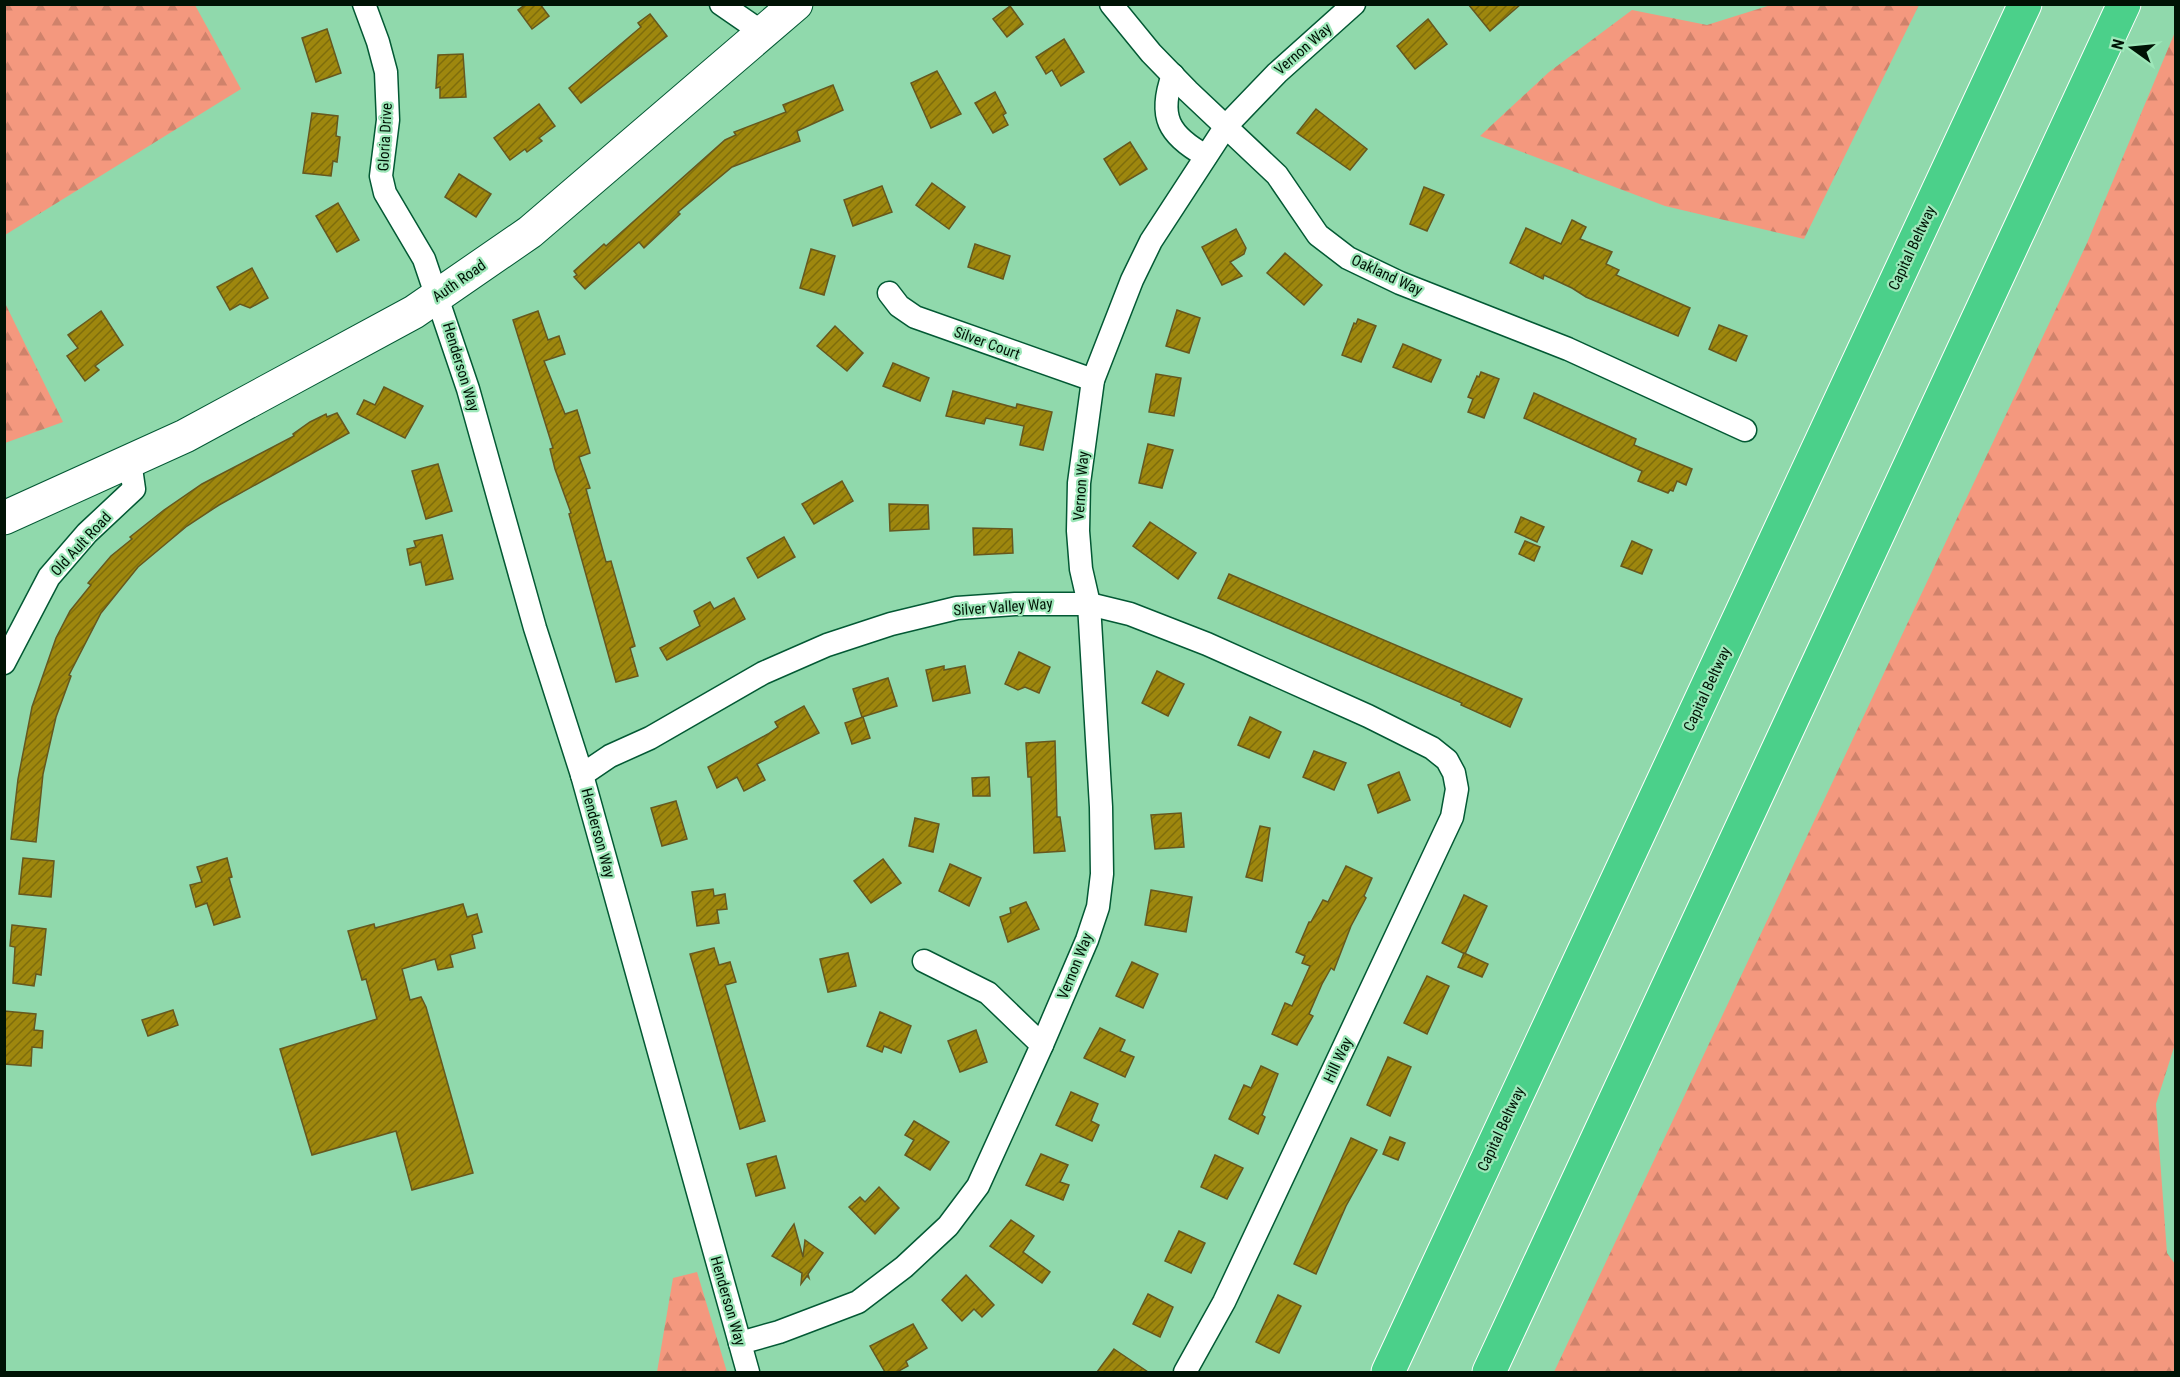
<svg xmlns="http://www.w3.org/2000/svg" width="2180" height="1377" font-family="'Roboto Condensed',sans-serif">
  <style>
    .forest { fill: url(#forest-firs) }
    .building { fill: url(#building-hatch); stroke: #65581f; stroke-width: 1.5 }
    .lines { fill: none; stroke-linecap: round; stroke-linejoin: round }
    .street-casing { stroke: #035934; stroke-width: 25 }
    .secondary-casing { stroke: #035934; stroke-width: 35 }
    .highway-casing { stroke: #fff; stroke-width: 35 }
    .street { stroke: #fff; stroke-width: 22 }
    .secondary { stroke: #fff; stroke-width: 33 }
    .highway { stroke: #4bd08a; stroke-width: 33 }
    .labels { text-anchor: middle; stroke-width: 4.5; stroke-linejoin: round; paint-order: stroke }
    .street-label { font-size: 15px; fill: #001305; stroke: #9de7b9 }
  </style>
  <defs>
    <pattern id="forest-firs" width="22" height="20" patternUnits="userSpaceOnUse" patternTransform="scale(1.5)"><rect width="22" height="20" fill="#f4987e"/><path d="M5 1l3.5 6h-7zM16 11l3.5 6h-7z" fill="#cf826b"/></pattern>
    <pattern id="building-hatch" width="6" height="6" patternUnits="userSpaceOnUse" patternTransform="scale(1.5)"><rect width="6" height="6" fill="#9e870e"/><path d="M-1 1l2-2M0 6l6-6M5 7l2-2" fill="none" stroke="#7e6d0c"/></pattern>
  </defs>
  <rect width="100%" height="100%" fill="#90d9ac"/>
  <g class="forest">
    <path d="M5,4l190,1 46,84 -236,146z"/>
    <path d="M1774,4l145,1 -115,234 -139,-33 -185,-70 69,-64 83,-62 75,15z"/>
    <path d="M2175,32l1,1009 -20,63 11,149 8,11v108h-621l533,-1129z"/>
    <path d="M4,301l59,121 -58,21h-1z"/>
    <path d="M697,1272l30,100h-70l16,-94z"/>
  </g>
  <g class="building">
    <path d="M526,4h14l9,12 -17,13 -14,-19z"/>
    <path d="M1468,4h53l-31,27z"/>
    <path d="M1010,6l13,18 -16,13 -14,-18z"/>
    <path d="M650,14l17,22 -86,67 -12,-15 72,-61 -3,-4z"/>
    <path d="M1428,19l19,25 -32,25 -18,-23z"/>
    <path d="M327,29l14,44 -25,9 -14,-44z"/>
    <path d="M1064,39l20,33 -23,14 -9,-16 -6,4 -10,-17z"/>
    <path d="M463,54l3,43 -26,1v-11l-4,1 2,-33z"/>
    <path d="M937,71l24,43 -30,14 -20,-45z"/>
    <path d="M833,85l10,25 -46,21 3,10 -68,26 -54,45 2,2 -36,34 -5,-6 -54,47 -11,-12 3,-2 -3,-4 30,-27 2,2 119,-106 11,-5 -2,-3 52,-20 -3,-7z"/>
    <path d="M995,92l11,21 -3,2 5,10 -15,8 -18,-30z"/>
    <path d="M539,104l16,22 -16,12 3,3 -15,11 -2,-3 -15,11 -16,-22z"/>
    <path d="M1316,109l51,40 -17,21 -53,-37z"/>
    <path d="M312,113l26,3 -2,20 4,1 -3,25 -4,-1 -2,15 -28,-3z"/>
    <path d="M1130,142l17,27 -27,16 -16,-26z"/>
    <path d="M459,174l32,20 -15,23 -31,-20z"/>
    <path d="M932,183l33,24 -16,22 -33,-24z"/>
    <path d="M882,186l10,26 -39,14 -9,-26z"/>
    <path d="M1424,187l20,8 -17,36 -17,-7z"/>
    <path d="M338,203l21,37 -22,12 -21,-36z"/>
    <path d="M1572,220l14,7 -6,12 32,13 -6,12 13,6 -3,5 74,33 -12,28 -92,-39 -14,-9 -28,-13 -1,4 -33,-16 16,-35 35,16z"/>
    <path d="M1236,229l10,19 -2,6 -14,8 12,14 -20,9 -20,-38z"/>
    <path d="M975,244l35,12 -7,23 -35,-12z"/>
    <path d="M811,249l24,7 -11,39 -24,-7z"/>
    <path d="M1285,253l37,32 -18,20 -37,-32z"/>
    <path d="M252,268l16,30 -18,10 -10,-4 -10,6 -13,-23z"/>
    <path d="M1177,310l23,8 -11,35 -23,-7z"/>
    <path d="M101,311l22,34 -28,21 4,4 -14,11 -18,-25 11,-8 -10,-13z"/>
    <path d="M538,311l10,29 11,-4 6,18 -21,7 21,53 12,-4 6,19 7,24 -11,4 11,31 -4,1 20,73 5,-1 24,85 -5,2 8,28 -22,6 -47,-168 2,-1 -16,-44 -5,-20 3,-1 -40,-128z"/>
    <path d="M1358,319l18,7 -15,36 -19,-7 12,-32 2,1z"/>
    <path d="M1719,325l28,11 -11,25 -27,-12z"/>
    <path d="M835,326l28,27 -16,18 -30,-25z"/>
    <path d="M1403,344l38,16 -10,22 -38,-15z"/>
    <path d="M893,363l36,15 -9,23 -37,-15z"/>
    <path d="M1481,372l18,7 -15,39 -16,-6 5,-13 -5,-2 9,-21 2,1z"/>
    <path d="M1156,374l25,4 -7,38 -25,-4z"/>
    <path d="M384,387l39,19 -18,32 -48,-24 7,-14 11,5z"/>
    <path d="M953,391l63,17 1,-4 35,8 -9,38 -23,-5 4,-19 -38,-8 -2,6 -38,-8z"/>
    <path d="M1534,393l102,46 -2,6 58,24 -6,16 -9,-4 -4,10 -3,-1 -2,3 -30,-12 4,-10 -118,-53z"/>
    <path d="M337,413l12,20 -130,72 -32,21 -49,41 -37,46 -32,62 2,1 -15,41 -13,57 -7,68 -25,-3 7,-60 14,-72 24,-69 14,-27 21,-26 -3,-2 23,-27 21,-17 -2,-2 34,-27 38,-26 92,-48 -1,-2 17,-12 16,-8 1,3z"/>
    <path d="M1148,444l25,6 -11,38 -23,-5z"/>
    <path d="M438,464l14,47 -26,8 -14,-48z"/>
    <path d="M842,481l11,20 -39,23 -12,-20z"/>
    <path d="M889,504l39,1 1,24 -39,2z"/>
    <path d="M1521,517l23,10 -7,15 -22,-10z"/>
    <path d="M1150,522l46,31 -18,26 -45,-33z"/>
    <path d="M973,528l39,1 1,24 -39,2z"/>
    <path d="M442,535l11,44 -27,6 -5,-23 -11,3 -3,-16 9,-2 -2,-6z"/>
    <path d="M784,537l11,20 -37,21 -11,-20z"/>
    <path d="M1525,541l15,6 -6,14 -15,-7z"/>
    <path d="M1632,541l20,9 -10,24 -21,-8z"/>
    <path d="M1229,574l293,125 -12,28 -49,-22 1,-2 -244,-105z"/>
    <path d="M734,598l11,21 -78,41 -7,-12 40,-22 -6,-15 16,-9 4,7z"/>
    <path d="M1019,652l31,15 -11,26 -14,-6 -7,3 -13,-6z"/>
    <path d="M944,666v4l21,-4 5,27 -37,8 -7,-31z"/>
    <path d="M1157,671l27,13 -16,32 -26,-13z"/>
    <path d="M888,678l9,28 -35,11 -9,-28z"/>
    <path d="M804,706l15,27 -62,31 8,16 -21,11 -7,-14 -20,11 -9,-21 60,-33 10,-7 -3,-5z"/>
    <path d="M863,717l7,21 -18,6 -7,-21z"/>
    <path d="M1250,717l31,15 -12,26 -31,-13z"/>
    <path d="M1055,741l2,76h3l5,34 -31,2 -3,-76h-3l-2,-34z"/>
    <path d="M1314,751l32,12 -12,27 -31,-13z"/>
    <path d="M1399,772l11,28 -32,13 -10,-28z"/>
    <path d="M989,777l1,19h-17l-1,-18z"/>
    <path d="M676,801l11,38 -25,7 -11,-38z"/>
    <path d="M1181,813l3,34 -29,2 -4,-34z"/>
    <path d="M915,818l24,6 -6,28 -24,-6z"/>
    <path d="M1260,826l10,2 -8,53 -16,-4z"/>
    <path d="M23,858l31,3 -3,36 -32,-3z"/>
    <path d="M227,858l5,19 -3,1 11,39 -26,8 -7,-22 -11,4 -6,-22 12,-3 -5,-15z"/>
    <path d="M883,859l18,24 -30,20 -17,-22z"/>
    <path d="M950,864l31,14 -12,28 -30,-15z"/>
    <path d="M1346,866l26,12 -8,18 2,2 -15,28 -17,44 -3,-2 -9,16 -13,30 4,2 -16,29 -25,-11 13,-31 7,3 18,-40 -8,-3 3,-7 -9,-4 13,-30h2l12,-22 5,2z"/>
    <path d="M713,889l1,7 11,-2 2,15 -10,1 2,13 -22,3 -5,-34z"/>
    <path d="M1151,890l41,7 -6,35 -41,-7z"/>
    <path d="M1464,895l23,11 -22,48 -23,-11z"/>
    <path d="M1026,902l13,27 -31,13 -8,-25 11,-4 -1,-5z"/>
    <path d="M463,904l4,13 10,-3 5,18 -10,3 3,13 -25,7 3,12 -15,3 -3,-11 -33,10 8,31 11,-3 5,10 47,166 -61,17 -16,-59 -84,24 -32,-106 97,-30 -11,-40 -4,1 -14,-49 26,-7 1,4z"/>
    <path d="M12,925l34,4 -5,46 -5,-1 -2,12 -21,-3 2,-36 -5,-1z"/>
    <path d="M714,948l5,17 11,-3 6,20 -11,3 40,136 -25,8 -50,-175z"/>
    <path d="M848,953l8,33 -28,6 -8,-33z"/>
    <path d="M1464,953l24,11 -6,13 -24,-10z"/>
    <path d="M1132,962l26,12 -15,34 -27,-12z"/>
    <path d="M1427,976l22,10 -22,48 -23,-11z"/>
    <path d="M173,1010l5,15 -30,11 -6,-16z"/>
    <path d="M4,1011l32,3 -2,16 9,1 -1,17 -10,-1 -1,19 -27,-2z"/>
    <path d="M880,1012l31,14 -10,27 -17,-7 -2,6 -15,-6z"/>
    <path d="M1100,1028l25,12 -5,11 14,6 -9,20 -41,-19z"/>
    <path d="M976,1030l11,32 -27,10 -12,-31z"/>
    <path d="M1388,1057l23,10 -21,49 -23,-11z"/>
    <path d="M1261,1066l17,8 -16,41 3,2 -7,17 -29,-15 15,-34 7,3z"/>
    <path d="M1071,1092l27,12 -7,17 8,4 -7,16 -36,-16z"/>
    <path d="M914,1121l35,21 -19,28 -25,-15 9,-15 -9,-5z"/>
    <path d="M1390,1137l15,6 -7,17 -15,-6z"/>
    <path d="M1351,1138l26,12 -31,56 -30,68 -22,-10z"/>
    <path d="M1041,1154l27,11 -8,17 9,3 -6,15 -37,-15z"/>
    <path d="M1215,1155l28,13 -16,31 -26,-12z"/>
    <path d="M776,1156l9,32 -29,8 -9,-32z"/>
    <path d="M879,1187l20,21 -24,26 -26,-27 11,-10 5,5z"/>
    <path d="M1011,1220l23,16 -11,16 27,20 -8,11 -52,-37z"/>
    <path d="M794,1224l9,33 2,-17 18,13 -15,21 1,4 -2,-2 -6,8 1,-11 -30,-17z"/>
    <path d="M1179,1231l26,12 -14,30 -26,-12z"/>
    <path d="M966,1275l28,30 -12,12 -8,-8 -12,12 -20,-21z"/>
    <path d="M1148,1294l25,13 -13,30 -27,-13z"/>
    <path d="M1278,1295l23,11 -22,47 -23,-11z"/>
    <path d="M913,1324l14,24 -21,13 2,5 -11,6h-12l-15,-26z"/>
    <path d="M1114,1349l34,23h-51z"/>
  </g>
  <g class="lines">
    <defs>
      <g id="street">
        <path d="M364,4l14,38 8,30 2,48 -7,56 4,17 39,66 44,130 67,239 47,147 166,597"/>
        <path d="M721,4l42,29"/>
        <path d="M1111,4l40,49 37,38 89,84 41,60 30,23 52,25 168,66 177,81"/>
        <path d="M1173,75c-15,41 -5,60 33,81"/>
        <path d="M889,293l10,13 16,11 178,63"/>
        <path d="M4,663l45,-86 38,-44 47,-44 -4,-28"/>
        <path d="M582,775l28,-19 40,-18 113,-65 64,-28 64,-21 66,-16 58,-4h74l41,10 77,30 161,72 64,32 15,12 7,13 3,16 -5,28 -228,485 -39,70"/>
        <path d="M1042,1045l45,-105 11,-33 4,-33 -1,-67 -12,-203 -8,-35 -3,-38 1,-48 14,-103 39,-100 19,-39 75,-115 51,-53 77,-69"/>
        <path d="M740,1343l39,-11 79,-30 46,-35 44,-41 30,-40 64,-141 -54,-52 -64,-32"/>
      </g>
      <path id="secondary" d="M4,518l181,-82 229,-124 116,-80 266,-228"/>
      <g id="highway">
        <path d="M1388,1372l637,-1368"/>
        <path d="M1489,1372l635,-1368"/>
      </g>
    </defs>
    <use href="#street" class="street-casing"/>
    <use href="#secondary" class="secondary-casing"/>
    <use href="#highway" class="highway-casing"/>
    <use href="#street" class="street"/>
    <use href="#secondary" class="secondary"/>
    <use href="#highway" class="highway"/>
  </g>
  <g class="labels">
    <g class="street-label">
      <text transform="translate(1303 49) rotate(-41)" y="5">Vernon Way</text>
      <text transform="translate(385 137) rotate(-87)" y="5">Gloria Drive</text>
      <text transform="translate(1912 248) rotate(-65)" y="5">Capital Beltway</text>
      <text transform="translate(1387 275) rotate(25)" y="5">Oakland Way</text>
      <text transform="translate(459 281) rotate(-35)" y="5">Auth Road</text>
      <text transform="translate(987 343) rotate(20)" y="5">Silver Court</text>
      <text transform="translate(461 367) rotate(73)" y="5">Henderson Way</text>
      <text transform="translate(1081 486) rotate(-86)" y="5">Vernon Way</text>
      <text transform="translate(81 544) rotate(-47)" y="5">Old Ault Road</text>
      <text transform="translate(1003 607) rotate(-4)" y="5">Silver Valley Way</text>
      <text transform="translate(1707 689) rotate(-65)" y="5">Capital Beltway</text>
      <text transform="translate(598 833) rotate(75)" y="5">Henderson Way</text>
      <text transform="translate(1075 966) rotate(-68)" y="5">Vernon Way</text>
      <text transform="translate(1338 1060) rotate(-65)" y="5">Hill Way</text>
      <text transform="translate(1501 1129) rotate(-65)" y="5">Capital Beltway</text>
      <text transform="translate(728 1301) rotate(74)" y="5">Henderson Way</text>
    </g>
  </g>
  <rect width="2180" height="1377" fill="none" stroke="#001305" stroke-width="12"/>
  <g transform="translate(2132 48) rotate(285)" stroke="#9de7b9" stroke-width="4.5" paint-order="stroke">
  <path d="M0-4.5L10 22L0 15L-10 22Z" fill="#001305"/>
  <text y="-9" font-size="16" font-weight="bold" text-anchor="middle" fill="#001305">N</text>
  </g>
</svg>
